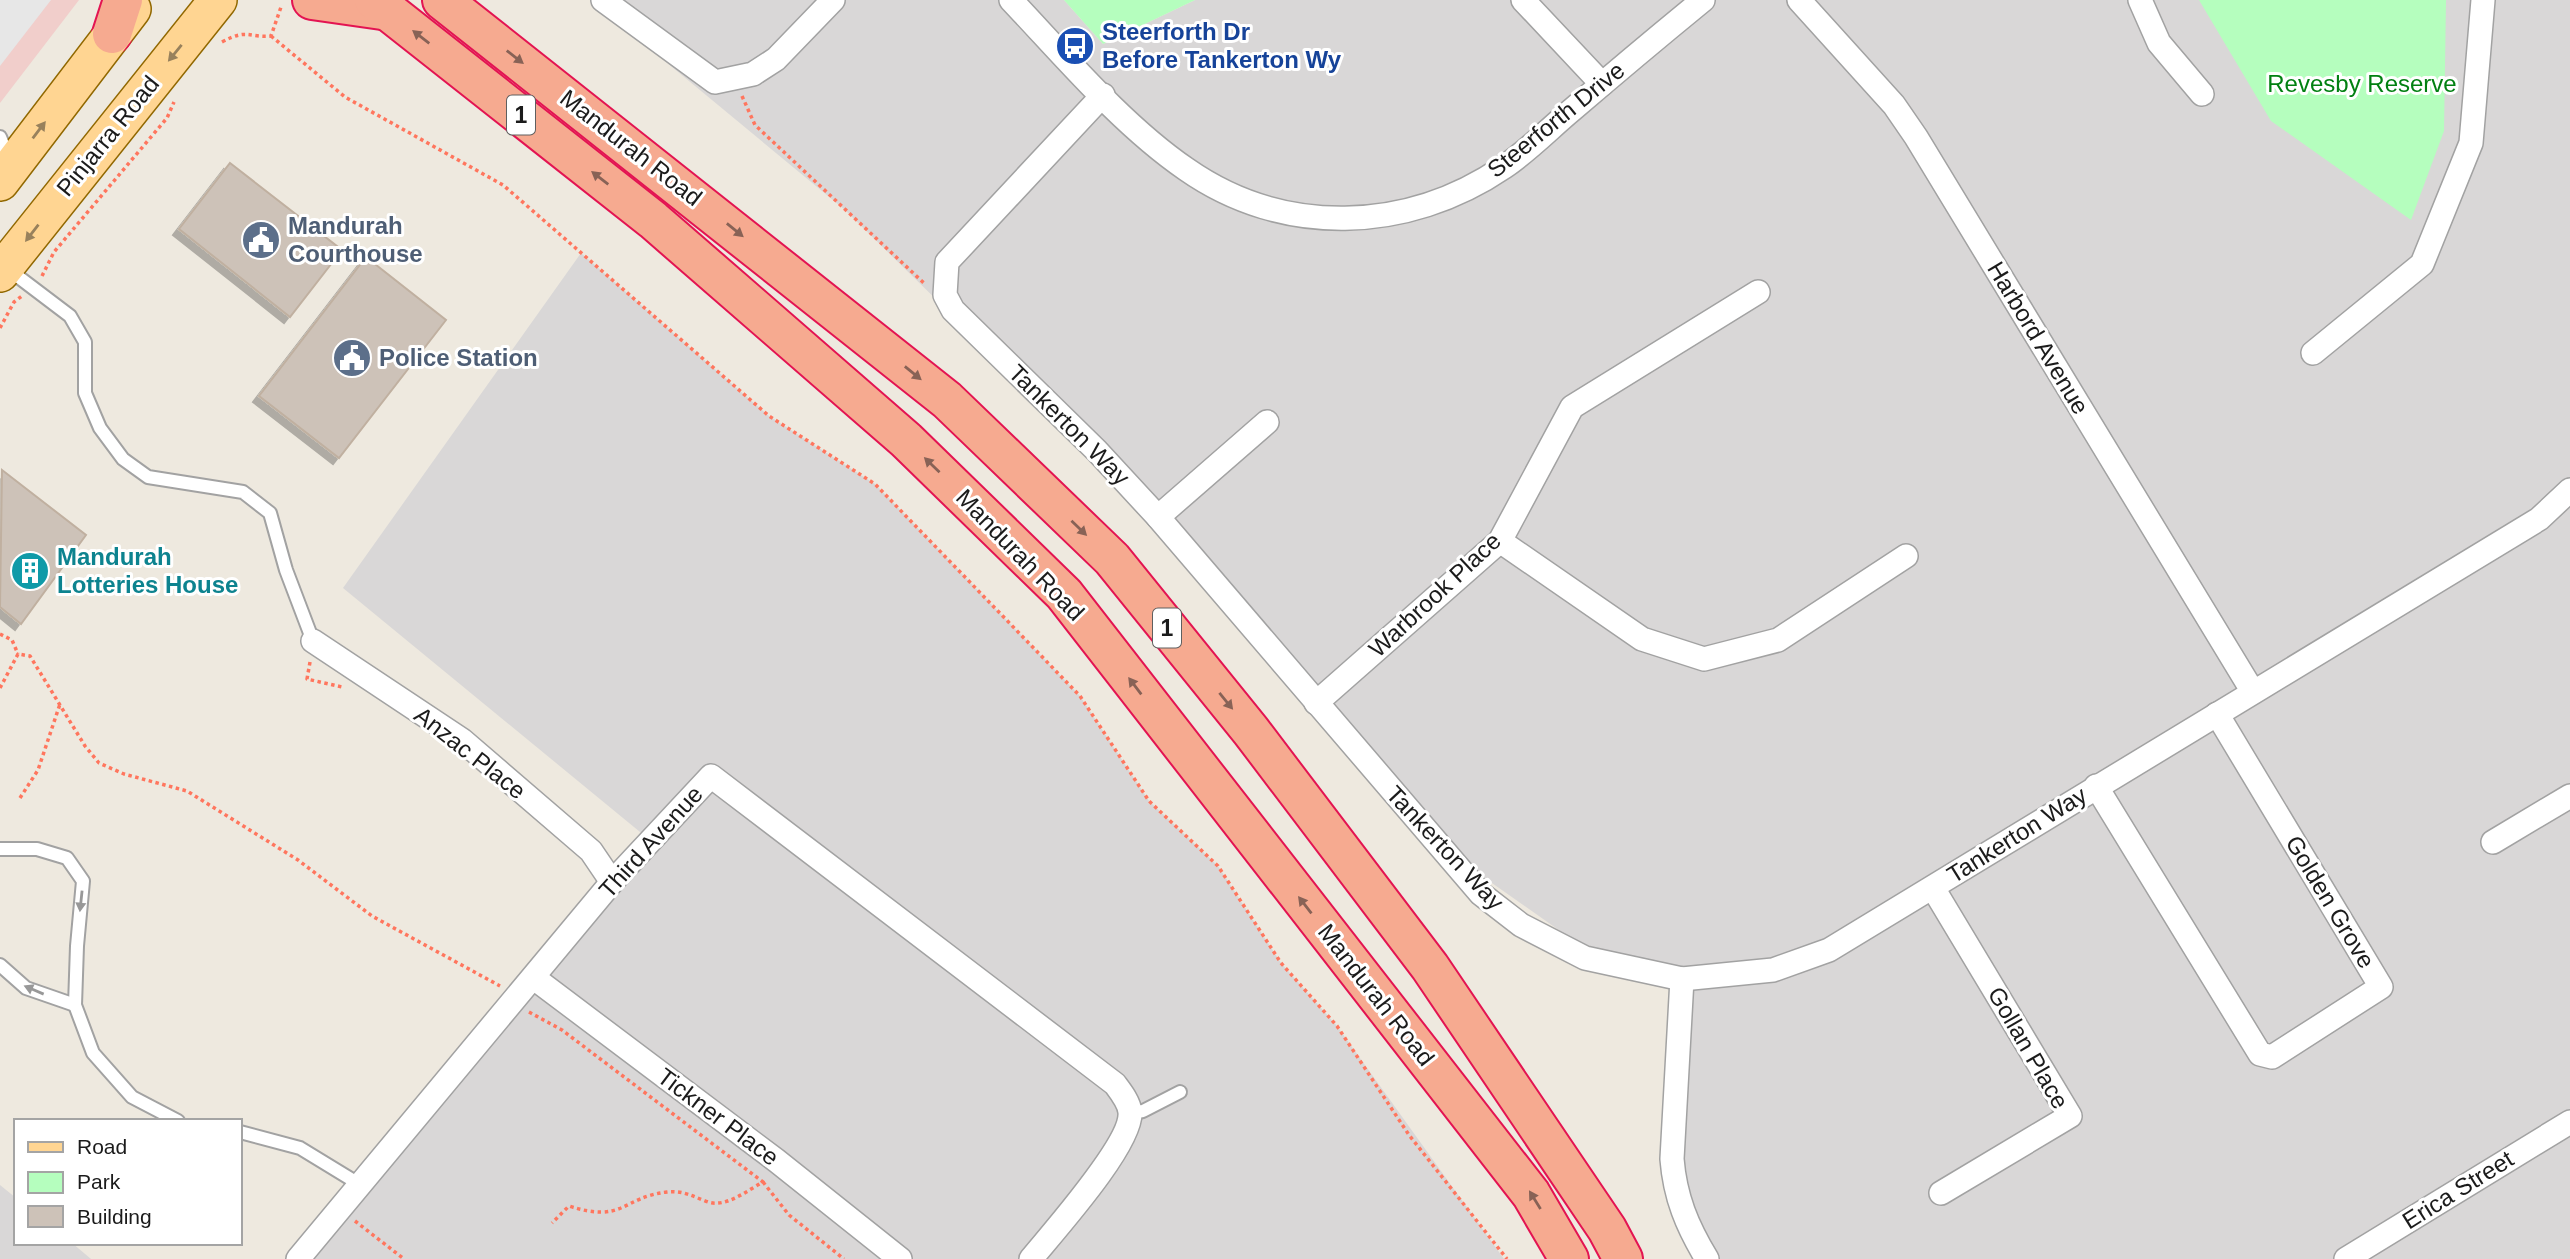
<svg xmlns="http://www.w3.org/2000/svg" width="2570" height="1259" font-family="Helvetica,sans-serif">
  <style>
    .residential { fill: #d9d7d7 }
    .commercial { fill: #f1cecb }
    .park { fill: #b5febe }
    .parking { fill: #e7e7e7 }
    .building { fill: #cdc2b8; stroke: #c0b0a0; stroke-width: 2; filter: url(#shadow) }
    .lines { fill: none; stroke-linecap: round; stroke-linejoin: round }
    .service-casing { stroke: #a2a2a2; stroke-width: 16 }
    .minor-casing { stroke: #a2a2a2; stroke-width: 26 }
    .primary-casing { stroke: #916800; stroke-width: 40 }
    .trunk-casing { stroke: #e31452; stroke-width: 42 }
    .path { stroke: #ff765e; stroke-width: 3.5; stroke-dasharray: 3.5 3.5; stroke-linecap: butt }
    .service { stroke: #fff; stroke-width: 12 }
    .minor { stroke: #fff; stroke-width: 23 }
    .primary { stroke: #ffd592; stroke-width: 37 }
    .trunk { stroke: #f6aa90; stroke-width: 38 }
    .oneway { fill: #886256 }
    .oneway2 { fill: #98815c }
    .oneway3 { fill: #989898 }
    .labels { text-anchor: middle; stroke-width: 6; stroke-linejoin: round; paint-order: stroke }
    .shield { fill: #fff; stroke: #5f5f5f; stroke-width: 2 }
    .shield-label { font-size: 23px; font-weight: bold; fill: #1b1b1b }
    .transit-label { font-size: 24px; font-weight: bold; fill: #164399; stroke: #fff; text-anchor: start }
    .park-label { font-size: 24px; fill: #028012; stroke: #fff }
    .street-label { font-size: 24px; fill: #1b1b1b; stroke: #fff }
    .service-label { font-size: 24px; font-weight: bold; fill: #4e5e75; stroke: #fff; text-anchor: start }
    .culture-label { font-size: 24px; font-weight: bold; fill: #0d838f; stroke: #fff; text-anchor: start }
  </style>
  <defs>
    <filter id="shadow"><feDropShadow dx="-6" dy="6" stdDeviation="0" flood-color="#0004"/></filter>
  </defs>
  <rect width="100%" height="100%" fill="#eee9df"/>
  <g class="residential">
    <path d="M591,0h473l39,44 92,-44h1375v1259h-859l-37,-71 8,-209 -75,-15 -169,-119 -280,-328 -313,-307z"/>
    <path d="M581,253l188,163 106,68 205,212 69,105 69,65 63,97 56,63 167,233h-1204l351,-418 -308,-253z"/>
    <path d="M0,1185l16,13v45h56l19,16h-91z"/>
  </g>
  <path class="commercial" d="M0,0h79l-79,103z"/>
  <g class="park">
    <path d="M1064,0h131l-92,44z"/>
    <path d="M2199,0h247l-2,131 -33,89 -140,-99z"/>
  </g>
  <path class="parking" d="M0,0h51l-51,66z"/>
  <g class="building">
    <path d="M230,163l112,87 -52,67 -111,-88z"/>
    <path d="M366,257l80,63 -107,138 -80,-62z"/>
    <path d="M2,470l84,65 -65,89 -21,-17z"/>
  </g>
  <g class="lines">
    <defs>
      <g id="service">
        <path d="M0,137l9,22"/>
        <path d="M8,269l62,47 15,26v51l15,35 23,31 25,18 95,15 27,21 16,57 27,71"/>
        <path d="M0,849h37l30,9 16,23 -6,65 -2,59 18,48 39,44 46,24"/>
        <path d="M0,965l26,23 49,17"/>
        <path d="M1131,1113l12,-2 37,-19"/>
        <path d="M240,1132l60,16 59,36"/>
      </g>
      <g id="minor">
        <path d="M603,0l112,82 38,-8 23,-15 57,-59"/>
        <path d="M1011,0c53,56 111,125 175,169 97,68 221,64 318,-2 24,-16 46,-39 69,-58 43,-37 86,-73 130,-109"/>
        <path d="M1523,0l79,84"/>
        <path d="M1799,0l95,105 22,32 337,555"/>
        <path d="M2140,0l19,43 43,51"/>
        <path d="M1103,95l-156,167 -2,33 8,15 144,141 61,66 323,377 40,31 64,33 97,21 91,-9 56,-20 710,-431 31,-29"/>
        <path d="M2313,353l109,-89 49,-121 12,-143"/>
        <path d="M1158,517l109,-95"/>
        <path d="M1500,541l142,98 62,20 74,-19 128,-84"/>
        <path d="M313,641l149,99 129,111 21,31"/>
        <path d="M1316,703l184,-162 72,-134 186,-115"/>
        <path d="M2096,786l164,268 12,3 109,-70 -164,-273"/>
        <path d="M2493,842l77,-46"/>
        <path d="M1933,888l137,228 -129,77"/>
        <path d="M534,978l243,183 123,98"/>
        <path d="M1682,979l-10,180c3,38 15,67 35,100"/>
        <path d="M298,1259l314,-377 99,-106 404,308c6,8 14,18 15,28 3,31 -77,120 -99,147"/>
        <path d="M2346,1259l224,-137"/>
      </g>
      <g id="primary">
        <path d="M0,182l132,-173"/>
        <path d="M0,273l218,-273"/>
      </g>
      <g id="trunk">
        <path d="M312,0l77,11"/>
        <path d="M374,0l279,220 253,220 158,154 467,600 38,65"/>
        <path d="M442,0l505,400 165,159 139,172 179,236 177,262 16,30"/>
        <path d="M112,34l11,-34"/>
      </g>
    </defs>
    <use href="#service" class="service-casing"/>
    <use href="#minor" class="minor-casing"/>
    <use href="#primary" class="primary-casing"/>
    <use href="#trunk" class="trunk-casing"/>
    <g class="path">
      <path d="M271,36l74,61 158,88 266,231 106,68 205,212 69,105 69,65 63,97 56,63 72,109 98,124"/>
      <path d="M222,42c26,-14 26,-4 49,-6l10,-29"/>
      <path d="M742,96l13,29 171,160"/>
      <path d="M42,276l12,-24 113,-134 7,-16"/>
      <path d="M0,328l14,-26 8,-6"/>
      <path d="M0,634l12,6 6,14"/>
      <path d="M310,662l-3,17 35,8"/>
      <path d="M0,688l18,-34 12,2 55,90 14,17 25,11 63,17 111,69 74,56 128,70"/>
      <path d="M20,798l18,-28 22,-66"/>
      <path d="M529,1012l33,18 201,152c-15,8 -37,26 -55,20 -14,-5 -25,-12 -41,-10 -45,5 -43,32 -98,14l-17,17"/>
      <path d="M763,1182l26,33 55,44"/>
      <path d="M355,1221l49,38"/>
    </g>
    <use href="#service" class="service"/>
    <use href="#minor" class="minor"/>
    <use href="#primary" class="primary"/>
    <use href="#trunk" class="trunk"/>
  </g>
  <defs><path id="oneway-solid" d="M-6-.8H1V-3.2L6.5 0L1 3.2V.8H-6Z" transform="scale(1.75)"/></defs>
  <g class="oneway">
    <use href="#oneway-solid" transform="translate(421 37) rotate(-142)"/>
    <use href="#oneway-solid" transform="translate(515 57) rotate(38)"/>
    <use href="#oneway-solid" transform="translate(600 178) rotate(-142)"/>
    <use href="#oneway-solid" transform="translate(735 230) rotate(39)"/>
    <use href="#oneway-solid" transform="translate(913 373) rotate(39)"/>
    <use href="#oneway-solid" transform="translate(932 465) rotate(-136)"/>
    <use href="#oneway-solid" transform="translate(1079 528) rotate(44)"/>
    <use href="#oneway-solid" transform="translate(1135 686) rotate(-127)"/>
    <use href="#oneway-solid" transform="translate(1226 701) rotate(51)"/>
    <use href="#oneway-solid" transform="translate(1305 905) rotate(-128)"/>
    <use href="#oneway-solid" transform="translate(1535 1200) rotate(-122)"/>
  </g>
  <g class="oneway2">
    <use href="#oneway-solid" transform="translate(175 53) rotate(129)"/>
    <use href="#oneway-solid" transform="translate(39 130) rotate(-53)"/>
    <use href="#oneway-solid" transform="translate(32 233) rotate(128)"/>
  </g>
  <g class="oneway3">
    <use href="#oneway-solid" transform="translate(81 901) rotate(96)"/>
    <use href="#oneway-solid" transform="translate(34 990) rotate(-157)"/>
  </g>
  <defs>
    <symbol id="bus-disc" viewBox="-11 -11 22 22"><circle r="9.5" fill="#1a4fb4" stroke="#fff"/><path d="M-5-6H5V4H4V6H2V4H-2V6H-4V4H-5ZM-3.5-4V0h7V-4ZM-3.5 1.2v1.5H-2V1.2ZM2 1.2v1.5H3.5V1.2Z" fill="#fff"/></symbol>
    <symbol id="civic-disc" viewBox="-11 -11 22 22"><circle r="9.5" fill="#5c6f8a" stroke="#fff"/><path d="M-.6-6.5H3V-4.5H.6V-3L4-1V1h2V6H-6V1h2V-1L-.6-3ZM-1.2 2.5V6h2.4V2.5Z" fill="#fff"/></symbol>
    <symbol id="building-disc" viewBox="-11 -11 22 22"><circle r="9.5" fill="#0f9aa8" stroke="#fff"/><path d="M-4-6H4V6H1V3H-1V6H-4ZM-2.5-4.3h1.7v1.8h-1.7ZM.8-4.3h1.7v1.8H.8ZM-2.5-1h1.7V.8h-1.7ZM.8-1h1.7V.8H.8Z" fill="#fff"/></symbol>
  </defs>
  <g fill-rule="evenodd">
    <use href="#bus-disc" x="1053" y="24" width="44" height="44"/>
    <use href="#civic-disc" x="239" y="218" width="44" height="44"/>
    <use href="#civic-disc" x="330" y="336" width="44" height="44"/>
    <use href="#building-disc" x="8" y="549" width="44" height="44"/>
  </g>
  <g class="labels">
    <g class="shield">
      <rect x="507" y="95.5" width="28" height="39" rx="5"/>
      <rect x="1153" y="608.5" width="28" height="39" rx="5"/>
    </g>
    <g class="shield-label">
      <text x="521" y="123">1</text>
      <text x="1167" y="636">1</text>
    </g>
    <g class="transit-label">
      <text x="1102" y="40">Steerforth Dr<tspan x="1102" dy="28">Before Tankerton Wy</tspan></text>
    </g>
    <g class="park-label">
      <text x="2362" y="92">Revesby Reserve</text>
    </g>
    <g class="street-label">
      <text transform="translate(1556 120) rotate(-39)" y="8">Steerforth Drive</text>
      <text transform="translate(108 136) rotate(-51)" y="8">Pinjarra Road</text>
      <text transform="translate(631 148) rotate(38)" y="8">Mandurah Road</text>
      <text transform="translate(2038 338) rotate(59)" y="8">Harbord Avenue</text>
      <text transform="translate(1069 425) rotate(45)" y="8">Tankerton Way</text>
      <text transform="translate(1020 555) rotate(46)" y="8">Mandurah Road</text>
      <text transform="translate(1435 595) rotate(-43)" y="8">Warbrook Place</text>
      <text transform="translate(470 753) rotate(38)" y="8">Anzac Place</text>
      <text transform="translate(2017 835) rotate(-32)" y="8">Tankerton Way</text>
      <text transform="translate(651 842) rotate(-48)" y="8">Third Avenue</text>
      <text transform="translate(1445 848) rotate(47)" y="8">Tankerton Way</text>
      <text transform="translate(2330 902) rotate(59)" y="8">Golden Grove</text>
      <text transform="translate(1376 995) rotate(52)" y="8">Mandurah Road</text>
      <text transform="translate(2028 1048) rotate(60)" y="8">Gollan Place</text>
      <text transform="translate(718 1117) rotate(37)" y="8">Tickner Place</text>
      <text transform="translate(2458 1190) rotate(-32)" y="8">Erica Street</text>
    </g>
    <g class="service-label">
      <text x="288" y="234">Mandurah<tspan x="288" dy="28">Courthouse</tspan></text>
      <text x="379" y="366">Police Station</text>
    </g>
    <g class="culture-label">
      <text x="57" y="565">Mandurah<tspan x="57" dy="28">Lotteries House</tspan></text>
    </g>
  </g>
  <rect x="14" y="1119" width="228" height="126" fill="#ffffff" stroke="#a4a4a4" stroke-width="2"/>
  <rect x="28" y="1142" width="35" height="10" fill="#ffd592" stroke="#a4a4a4" stroke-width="2"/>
  <text x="77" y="1154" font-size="21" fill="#1b1b1b">Road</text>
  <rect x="28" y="1172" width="35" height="21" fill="#b5febe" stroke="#a4a4a4" stroke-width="2"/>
  <text x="77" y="1189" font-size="21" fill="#1b1b1b">Park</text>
  <rect x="28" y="1206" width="35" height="21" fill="#cdc2b8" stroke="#a4a4a4" stroke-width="2"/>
  <text x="77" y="1224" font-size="21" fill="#1b1b1b">Building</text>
</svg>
